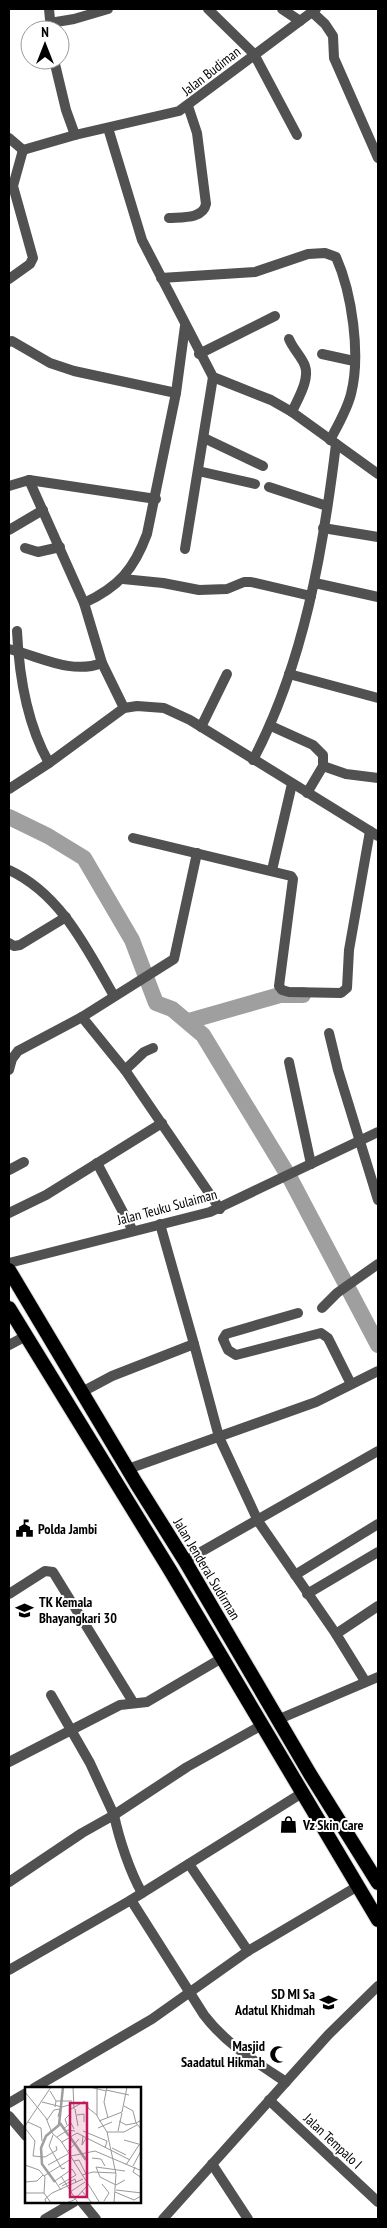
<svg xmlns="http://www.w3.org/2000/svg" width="387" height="2228" font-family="'PT Sans Narrow',sans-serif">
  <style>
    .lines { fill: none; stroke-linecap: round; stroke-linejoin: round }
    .river { stroke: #9f9f9f; stroke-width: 16 }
    .trunk-casing { stroke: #dbdbdb; stroke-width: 16 }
    .minor { stroke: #515151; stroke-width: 10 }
    .tertiary { stroke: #515151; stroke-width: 10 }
    .trunk { stroke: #000; stroke-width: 14 }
    .labels { text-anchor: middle; stroke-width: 4; stroke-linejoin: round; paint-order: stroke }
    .street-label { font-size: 14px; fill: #000; stroke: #fff }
    .poi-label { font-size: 14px; font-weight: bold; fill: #000; stroke: #fff; text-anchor: start }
    .inset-river { fill: none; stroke: #9f9f9f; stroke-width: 2.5 }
    .inset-road { fill: none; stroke: #999; stroke-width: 1 }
    .view { fill: #c2185b; fill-opacity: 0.15; stroke: #c2185b; stroke-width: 2.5 }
    .inset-edge { fill: none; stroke: #000; stroke-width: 2.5 }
  </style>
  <rect width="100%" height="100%" fill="#fff"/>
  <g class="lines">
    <g class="river">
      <path d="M9,817l39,19 36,22 48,82 24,63 16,6 31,26 88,145 87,165"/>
      <path d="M189,1021l91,-26h23"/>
    </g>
    <defs>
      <g id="trunk">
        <path d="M9,1270l127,213 49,78 125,213 68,109"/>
        <path d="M9,1308l161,262 208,350"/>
      </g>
    </defs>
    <use href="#trunk" class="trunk-casing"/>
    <g class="minor">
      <path d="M49,9l2,21"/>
      <path d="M208,9l46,45 43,81"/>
      <path d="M282,9l18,12"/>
      <path d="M312,12l13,12 8,12 1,22 44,100"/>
      <path d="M50,23l24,-4 34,-10"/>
      <path d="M54,60l12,50 9,25"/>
      <path d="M108,128l34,112 71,137 58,23 21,12 86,62"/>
      <path d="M9,138l14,12"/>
      <path d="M23,150l52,-15 104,-24 137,-102"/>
      <path d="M169,218c13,-1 34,1 37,-14l-9,-71 -9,-27"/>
      <path d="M161,278l94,-6 53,-18 17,-1 11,4c16,36 25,98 15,137 -4,16 -13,31 -21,46"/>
      <path d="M9,279l21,-15 3,-6 -20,-72 10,-36"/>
      <path d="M289,339c4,10 13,18 16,27 5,14 -8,34 -13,46"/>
      <path d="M9,342l3,-1 38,22 24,8 102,22"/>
      <path d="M199,354l76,-38"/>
      <path d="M322,354l32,7"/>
      <path d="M204,438l59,28"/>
      <path d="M198,471l57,13"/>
      <path d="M29,480l127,19"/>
      <path d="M9,486l20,-6 55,123"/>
      <path d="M269,487l58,19"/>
      <path d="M323,528l55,9"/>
      <path d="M9,530l34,-20"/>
      <path d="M25,548l13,4 22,-5"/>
      <path d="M185,549l28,-172"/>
      <path d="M123,579l40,4 36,7 28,-1 17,-7h7l60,14"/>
      <path d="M315,583l63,14"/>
      <path d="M17,631c2,45 10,93 32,132"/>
      <path d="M9,649c30,7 62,26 93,14"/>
      <path d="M289,674l89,24"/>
      <path d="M124,708l-22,-45 -18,-60c35,-16 50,-34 63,-69l29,-141 9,-67"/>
      <path d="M271,726l42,19 10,10v11l-16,27"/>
      <path d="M201,727l26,-53"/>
      <path d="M253,760c51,-97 70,-209 83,-316"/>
      <path d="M323,766l23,8 32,4"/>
      <path d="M9,789l40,-26 75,-55 13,-2 27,2 26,12 188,116"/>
      <path d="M133,838l158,38 2,3 -14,107 3,4 7,2 52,1 6,-5 2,-38 21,-119"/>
      <path d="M9,870c52,24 78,79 105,126"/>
      <path d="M272,870l20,-86"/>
      <path d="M9,943l5,3 6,-1 46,-28"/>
      <path d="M82,1017l43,53 95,139"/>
      <path d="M329,1033l9,37 40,130"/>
      <path d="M289,1062l22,102"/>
      <path d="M9,1070l3,-11 6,-8 64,-34 92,-58 23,-106"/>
      <path d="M125,1070l19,-18 9,-4"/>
      <path d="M97,1163l36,68"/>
      <path d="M9,1170l15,-8"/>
      <path d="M9,1213l37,-18 116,-72"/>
      <path d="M160,1224l34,120"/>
      <path d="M322,1308l15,-15 41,-29"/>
      <path d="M298,1313l-72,21 -3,5 5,11 8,5 85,-22 7,5 23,46"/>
      <path d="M9,1345l17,-9"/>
      <path d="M82,1392l30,-16 82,-32 25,93 39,84 78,113 29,47"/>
      <path d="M128,1469l188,-67 62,-31"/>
      <path d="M185,1561l193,-110"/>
      <path d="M295,1575l83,-51"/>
      <path d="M9,1594l36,-23 8,1 80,130"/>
      <path d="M307,1594l71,-42"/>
      <path d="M336,1634l42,-28"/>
      <path d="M51,1695l39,68 24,52 73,-48 75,-42"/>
      <path d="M9,1762l111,-57 27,-3 75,-44"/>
      <path d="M189,1864l59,87"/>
      <path d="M9,1882l73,-49 32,-18c5,24 16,57 28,78"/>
      <path d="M131,1900l73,115c22,29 52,47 82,67"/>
      <path d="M9,1970l122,-70 171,-107"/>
      <path d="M34,2088l118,-69 96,-68 110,-65"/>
      <path d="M269,2100l109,102"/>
      <path d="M9,2103l17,-10"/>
      <path d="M9,2116l17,20"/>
      <path d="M212,2164l36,55"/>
      <path d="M82,2202l14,17"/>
      <path d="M45,2219l29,-17"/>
      <path d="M163,2219l166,-185 49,-48"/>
    </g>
    <g class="tertiary">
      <path d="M9,1263l201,-51 168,-80"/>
      <path d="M277,1720l101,-43"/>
    </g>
    <use href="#trunk" class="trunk"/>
  </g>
  <defs>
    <symbol id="civic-bare" viewBox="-9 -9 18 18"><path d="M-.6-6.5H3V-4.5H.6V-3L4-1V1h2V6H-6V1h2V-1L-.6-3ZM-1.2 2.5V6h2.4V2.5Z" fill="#000" stroke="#fff" stroke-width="2.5" paint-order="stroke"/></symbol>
    <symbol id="school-bare" viewBox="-9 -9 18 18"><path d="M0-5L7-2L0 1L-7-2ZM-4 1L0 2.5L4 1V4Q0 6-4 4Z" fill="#000" stroke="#fff" stroke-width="2.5" paint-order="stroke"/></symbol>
    <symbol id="shop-bare" viewBox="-9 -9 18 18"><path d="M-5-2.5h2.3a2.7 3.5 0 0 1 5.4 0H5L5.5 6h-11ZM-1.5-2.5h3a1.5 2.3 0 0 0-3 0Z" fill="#000" stroke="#fff" stroke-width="2.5" paint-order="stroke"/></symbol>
    <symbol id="mosque-bare" viewBox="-9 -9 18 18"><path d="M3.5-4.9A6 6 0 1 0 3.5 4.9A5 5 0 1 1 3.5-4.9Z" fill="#000" stroke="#fff" stroke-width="2.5" paint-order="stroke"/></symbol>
  </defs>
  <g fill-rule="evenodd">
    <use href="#civic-bare" x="12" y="1516" width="25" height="25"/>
    <use href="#school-bare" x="12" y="1598" width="25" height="25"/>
    <use href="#shop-bare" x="276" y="1812" width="25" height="25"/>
    <use href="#school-bare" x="316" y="1990" width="25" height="25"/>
    <use href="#mosque-bare" x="266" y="2042" width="25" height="25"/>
  </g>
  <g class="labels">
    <g class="street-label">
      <text transform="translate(211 71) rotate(-38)" y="5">Jalan Budiman</text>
      <text transform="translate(167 1207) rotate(-15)" y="5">Jalan Teuku Sulaiman</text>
      <text transform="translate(207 1569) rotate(59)" y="5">Jalan Jenderal Sudirman</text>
      <text transform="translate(333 2141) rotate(43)" y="5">Jalan Tempalo I</text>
    </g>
    <g class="poi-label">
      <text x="38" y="1534">Polda Jambi</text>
      <text x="39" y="1607">TK Kemala<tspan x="39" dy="16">Bhayangkari 30</tspan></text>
      <text x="303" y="1830">Vz Skin Care</text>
      <text x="315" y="1999" text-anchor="end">SD MI Sa<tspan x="315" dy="16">Adatul Khidmah</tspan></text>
      <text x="265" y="2051" text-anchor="end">Masjid<tspan x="265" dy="16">Saadatul Hikmah</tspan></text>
    </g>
  </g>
  <g transform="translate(25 2087)">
    <rect width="116" height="116" fill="#fff"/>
    <path class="inset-river" d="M35,36l9,13M45,50l16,23M30,95l-13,-18 -1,-16 5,-12 13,-11 4,-38"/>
    <path class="inset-road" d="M48,0l1,22M65,0l16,4M72,0v29l10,16 9,42 -2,29M82,0l-3,15 4,16M81,3l23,5M25,4l6,10 -1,6M0,5l21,26 6,15 9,8 39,62M31,14h16M17,15l20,5 7,-2M62,15l1,6 9,7M99,19l9,5 3,12M46,22l14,-8M50,22l3,17M52,28l7,-1v8M22,33l7,-10 6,-1 -2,8M117,33l-6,3 6,7M74,34l23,-9 5,-25M94,34l7,4 10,-2M3,35l13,6 1,13M42,38l-2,-6 4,-4 2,3M0,39l26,-39M0,41l10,13 -2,15 12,1 12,-7 -1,-4M73,41l14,-6M38,42l8,-6 3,6M58,44l24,10 -2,7M93,44l4,-18M82,45h17l13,-7M28,48l-4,11 13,23 3,-1M58,49l-1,9 4,-7M32,50l11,-7 7,1M99,53l18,5M37,55l15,-9 53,27M87,61l14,7M43,64l11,-12M46,69l24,-5 47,20M67,71l9,1 4,7M49,74l5,-1 7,14M0,78l14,5 6,7 -1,16M23,78l20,-11M101,78l13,-20M108,79l9,-17M110,80l-2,5 9,6M100,84l-29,-4 4,10 16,8 9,-5M57,88l11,-3 23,1M19,89l27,-17M36,89l17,27M0,95l12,-1 6,-6M77,97l7,9 -5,8M34,98l17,-10M37,99l13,-7 1,4M36,103l-6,-9 17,-12 4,6M91,103l26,3M57,104l10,12M45,105l15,-10M90,105l19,8 7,-4M0,106h19l7,10M21,116l-1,-4 7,-6 31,-14M41,116l8,-3 13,-14"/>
    <path class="view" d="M45,16h17v94h-17z"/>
    <rect width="116" height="116" class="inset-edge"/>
  </g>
  <rect width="387" height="2228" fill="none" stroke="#000000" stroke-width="20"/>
  <g transform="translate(45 45)"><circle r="24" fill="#ffffff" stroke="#999999"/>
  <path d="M0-4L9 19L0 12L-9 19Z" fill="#000000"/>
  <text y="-8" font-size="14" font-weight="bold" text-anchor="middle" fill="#000000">N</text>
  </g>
</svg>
